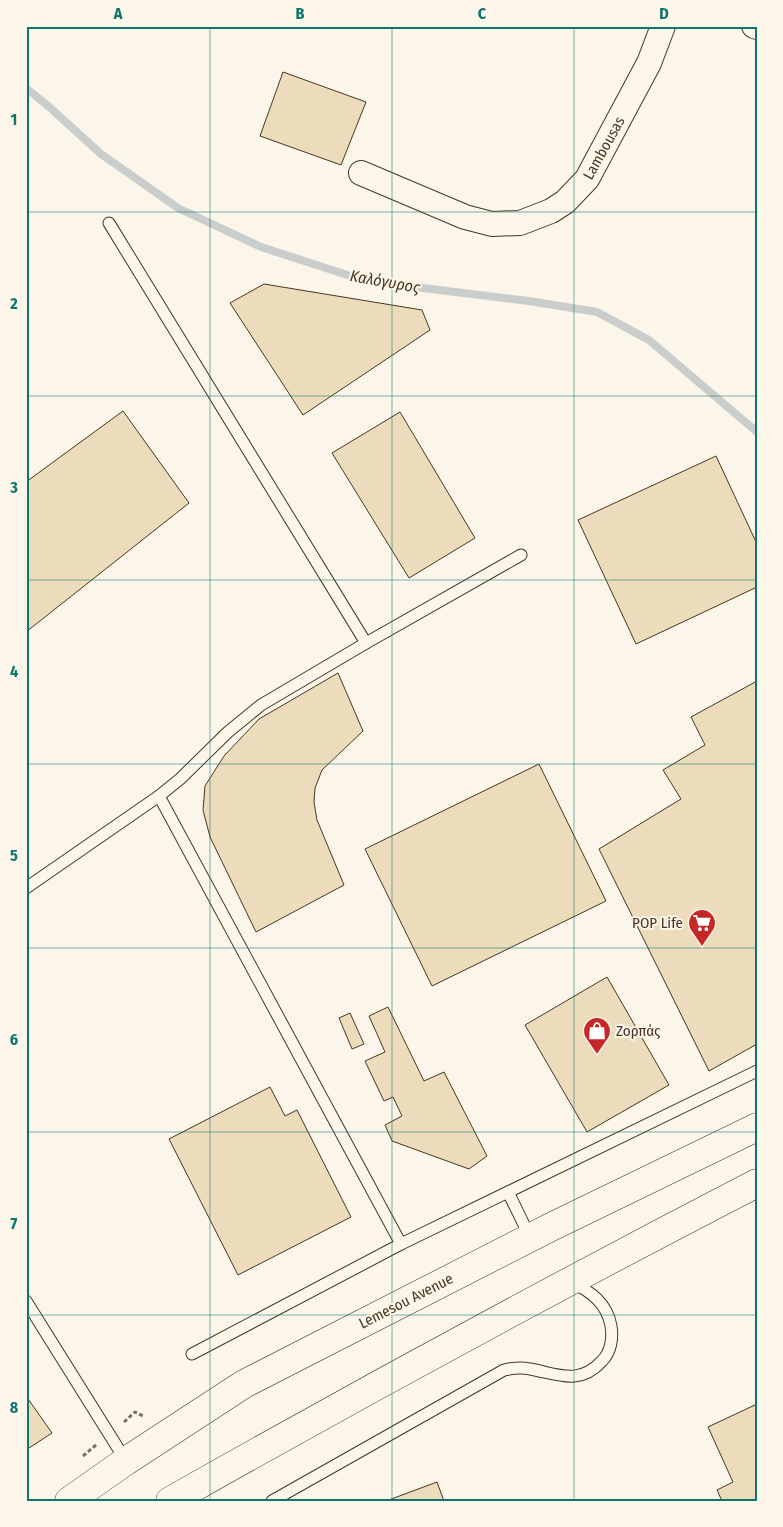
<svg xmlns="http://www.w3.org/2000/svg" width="783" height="1527" font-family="'Fira Sans Condensed',sans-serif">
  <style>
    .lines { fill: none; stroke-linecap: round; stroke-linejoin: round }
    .stream { stroke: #c9cecd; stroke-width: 8 }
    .building { fill: #ecdcbc; stroke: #4a3520 }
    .service-casing { stroke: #4a3520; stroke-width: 13 }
    .minor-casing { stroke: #4a3520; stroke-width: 26 }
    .primary-casing { stroke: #4a3520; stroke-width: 29 }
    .path { stroke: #7f6f5c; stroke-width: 3; stroke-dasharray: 4 2.5; stroke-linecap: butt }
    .service { stroke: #fbf6e9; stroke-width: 11 }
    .minor { stroke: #fbf6e9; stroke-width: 24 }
    .primary { stroke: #fbf6e9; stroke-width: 28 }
    .grid { fill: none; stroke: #0f766e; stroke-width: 1; stroke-opacity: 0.55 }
    .labels { text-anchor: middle; stroke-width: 4; stroke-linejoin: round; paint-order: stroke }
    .street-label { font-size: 15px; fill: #4a3520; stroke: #fbf6e9 }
    .poi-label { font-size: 15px; fill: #4a3520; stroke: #fbf6e9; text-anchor: end }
    .water-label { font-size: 16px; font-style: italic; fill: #4a3520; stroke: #fbf6e9 }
    .neatline { fill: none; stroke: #0f766e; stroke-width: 2 }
    .grid-label { font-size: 16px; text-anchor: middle; font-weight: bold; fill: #0f766e }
  </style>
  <rect width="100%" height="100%" fill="#fbf6e9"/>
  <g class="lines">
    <path class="stream" d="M26,88l21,17 54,49 77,54 83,39 105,34 163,20 68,11 52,28 108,92"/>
  </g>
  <g class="building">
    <path d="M283,72l83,30 -25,63 -81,-29z"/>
    <path d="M264,284l158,26 8,20 -127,85 -73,-112z"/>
    <path d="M123,411l66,92 -163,129v-150z"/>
    <path d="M400,412l75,126 -66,40 -77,-125z"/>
    <path d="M716,456l41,88v43l-121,57 -58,-124z"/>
    <path d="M338,673l25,58 -41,39 -7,18 -1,14 3,18 27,65 -88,47 -46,-95 -7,-27 2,-24 19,-30 35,-37z"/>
    <path d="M757,681v363l-48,27 -110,-222 82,-50 -18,-29 42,-25 -14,-28z"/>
    <path d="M539,764l67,137 -174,85 -67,-137z"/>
    <path d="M607,977l62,108 -82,47 -62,-107z"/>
    <path d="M388,1007l36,74 20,-9 43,84 -18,13 -77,-28 -7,-16 17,-9 -9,-19 -9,4 -19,-40 20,-9 -16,-36z"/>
    <path d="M350,1013l14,31 -12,5 -13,-31z"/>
    <path d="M270,1087l15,29 12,-6 54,107 -113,58 -69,-136z"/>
    <path d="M26,1396l26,37 -26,17z"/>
    <path d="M757,1404v97h-35l-5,-11 16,-8 -25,-55z"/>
    <path d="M437,1482l7,19h-58z"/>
  </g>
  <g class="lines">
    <defs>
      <g id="service">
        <path d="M109,223l257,420"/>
        <path d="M159,796l242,448"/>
        <path d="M26,888l133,-92 21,-17 48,-47 33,-27 105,-62 155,-88"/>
        <path d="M508,1192l22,45"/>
        <path d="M26,1301l100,160"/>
        <path d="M192,1354l209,-110 356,-173"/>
        <path d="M272,1501l232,-131c9,-2 17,-3 26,-1 28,5 49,17 72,-8 9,-9 11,-23 9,-35 -4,-23 -20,-34 -39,-44"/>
      </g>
      <g id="minor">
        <path d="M754,26l3,1"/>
        <path d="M361,173l104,44 27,7 28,-1 31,-12 14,-9 22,-23 62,-116 14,-37"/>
      </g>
      <g id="primary">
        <path d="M69,1501l57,-40 118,-77 307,-157 206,-100"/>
        <path d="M170,1501c194,-110 390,-216 587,-318"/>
      </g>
    </defs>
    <use href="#service" class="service-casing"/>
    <use href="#minor" class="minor-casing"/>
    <use href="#primary" class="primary-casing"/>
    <g class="path">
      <path d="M124,1422l11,-10 10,5"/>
      <path d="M83,1456l13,-11"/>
    </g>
    <use href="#service" class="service"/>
    <use href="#minor" class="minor"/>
    <use href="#primary" class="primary"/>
  </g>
  <path class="grid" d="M210,26v1475M392,26v1475M574,26v1475M26,212h731M26,396h731M26,580h731M26,764h731M26,948h731M26,1132h731M26,1315h731"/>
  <defs>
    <symbol id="supermarket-pin" viewBox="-11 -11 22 30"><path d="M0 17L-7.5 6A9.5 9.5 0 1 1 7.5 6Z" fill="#c62828" stroke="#fbf6e9"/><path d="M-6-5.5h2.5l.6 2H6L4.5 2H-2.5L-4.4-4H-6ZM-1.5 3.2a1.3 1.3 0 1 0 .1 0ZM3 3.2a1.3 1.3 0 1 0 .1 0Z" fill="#fff"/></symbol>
    <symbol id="shop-pin" viewBox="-11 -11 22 30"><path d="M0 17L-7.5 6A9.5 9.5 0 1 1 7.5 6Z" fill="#c62828" stroke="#fbf6e9"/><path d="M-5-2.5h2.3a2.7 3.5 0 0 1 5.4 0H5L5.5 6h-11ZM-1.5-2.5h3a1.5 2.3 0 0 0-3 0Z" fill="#fff"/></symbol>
  </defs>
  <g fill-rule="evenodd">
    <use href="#supermarket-pin" x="686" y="907" width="32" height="43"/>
    <use href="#shop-pin" x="581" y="1015" width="32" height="43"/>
  </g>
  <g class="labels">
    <g class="street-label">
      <text transform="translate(604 148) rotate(-61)" y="5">Lambousas</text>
      <text transform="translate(406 1301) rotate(-27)" y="5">Lemesou Avenue</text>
    </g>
    <g class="poi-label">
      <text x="683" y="928">POP Life</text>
      <text x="616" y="1036" text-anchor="start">Ζορπάς</text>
    </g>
    <g class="water-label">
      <text transform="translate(385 281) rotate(10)" y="6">Καλόγυρος</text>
    </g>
  </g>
  <rect width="783" height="1527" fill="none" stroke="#fbf6e9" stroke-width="55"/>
  <rect x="28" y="28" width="728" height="1472" class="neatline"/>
  <g class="grid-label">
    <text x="118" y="19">A</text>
    <text x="300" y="19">B</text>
    <text x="482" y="19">C</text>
    <text x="664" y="19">D</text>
    <text x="14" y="125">1</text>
    <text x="14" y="309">2</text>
    <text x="14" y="493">3</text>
    <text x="14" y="677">4</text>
    <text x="14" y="861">5</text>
    <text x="14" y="1045">6</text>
    <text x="14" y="1229">7</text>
    <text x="14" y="1413">8</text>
  </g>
</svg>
